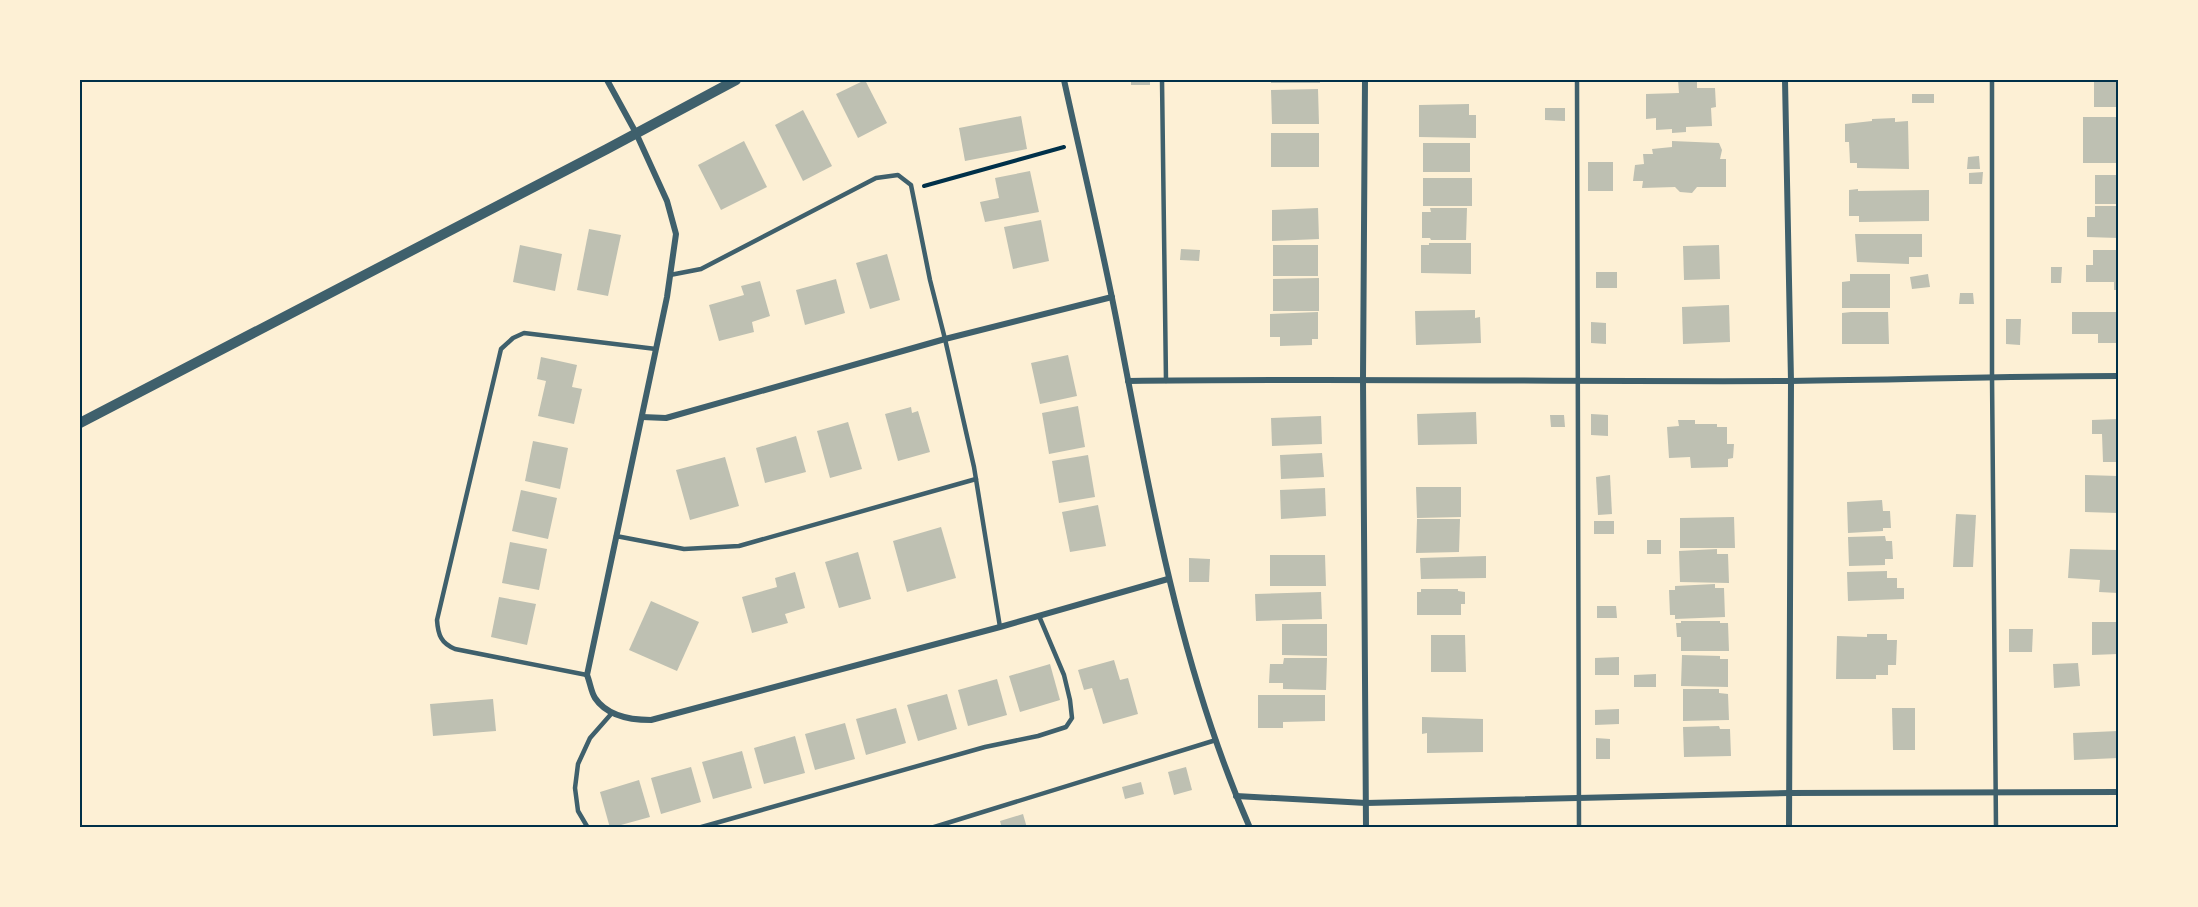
<svg xmlns="http://www.w3.org/2000/svg" width="2198" height="907" font-family="'Source Sans 3',sans-serif">
  <style>
    .building { fill: #bec0b2 }
    .lines { fill: none; stroke-linecap: round; stroke-linejoin: round }
    .path { stroke: #003049; stroke-width: 4 }
    .service { stroke: #3f606c; stroke-width: 4.5 }
    .minor { stroke: #3f606c; stroke-width: 6 }
    .tertiary { stroke: #3f606c; stroke-width: 10 }
    .neatline { fill: none; stroke: #003049; stroke-width: 2 }
  </style>
  <rect width="100%" height="100%" fill="#fdf0d5"/>
  <g class="building">
    <path d="M865,80l22,43 -29,15 -22,-44z"/>
    <rect x="1131" y="80" width="19" height="5"/>
    <rect x="1271" y="80" width="49" height="3"/>
    <path d="M1678,80h19v8h18l1,19 -5,1 1,18 -26,1v5l-14,1v-4l-16,1v-12l-10,1v-25l33,-1z"/>
    <rect x="2094" y="80" width="24" height="27"/>
    <path d="M1318,89l1,35h-47l-1,-34z"/>
    <rect x="1912" y="94" width="22" height="9"/>
    <path d="M1469,104v11h7v23l-57,-1v-32z"/>
    <path d="M1545,108h20v13l-20,-1z"/>
    <path d="M803,110l29,56 -29,15 -28,-56z"/>
    <path d="M1021,116l6,33 -62,12 -6,-33z"/>
    <rect x="2083" y="117" width="35" height="46"/>
    <path d="M1895,118v4l13,-1 1,48 -52,-1v-5h-7l-1,-21h-4v-18l27,-3v-2z"/>
    <rect x="1271" y="133" width="48" height="34"/>
    <path d="M744,141l23,46 -46,23 -23,-45z"/>
    <path d="M1672,141l47,2 3,7 -2,9h6v28h-29l-5,6 -12,-1 -5,-5 -33,1 1,-7h-10l2,-16 9,-1 -1,-10h10l-1,-5 20,-2z"/>
    <rect x="1423" y="143" width="47" height="29"/>
    <path d="M1979,156l1,13h-13l1,-12z"/>
    <rect x="1588" y="162" width="25" height="29"/>
    <path d="M1030,171l9,41 -54,10 -5,-20 19,-4 -4,-20z"/>
    <path d="M1983,172l-1,12h-13v-11z"/>
    <rect x="2095" y="175" width="23" height="29"/>
    <rect x="1423" y="178" width="49" height="28"/>
    <path d="M1858,189v2l71,-1v31l-70,1v-6h-10v-26z"/>
    <path d="M2095,206h23v32l-31,-1v-20h8z"/>
    <path d="M1318,208l1,31 -47,2v-31z"/>
    <path d="M1430,208h37l-1,32h-35l-1,-2h-8v-26h9z"/>
    <path d="M1041,220l8,41 -36,8 -9,-42z"/>
    <path d="M589,229l32,6 -13,61 -31,-6z"/>
    <path d="M1855,234h67v23h-13v7l-52,-2z"/>
    <path d="M1429,243h42v31l-50,-1v-28h8z"/>
    <path d="M520,245l42,9 -7,37 -42,-9z"/>
    <rect x="1273" y="245" width="45" height="31"/>
    <path d="M1719,245l1,34 -36,1 -1,-34z"/>
    <path d="M1181,249l19,1 -1,11 -19,-1z"/>
    <path d="M2093,250h25v40h-4v-8h-28v-17h7z"/>
    <path d="M887,254l13,46 -30,9 -14,-46z"/>
    <path d="M2051,267h11l-1,16h-10z"/>
    <rect x="1596" y="272" width="21" height="16"/>
    <path d="M1850,274h40v34h-48v-26l8,-1z"/>
    <path d="M1928,274l2,13 -18,2 -2,-12z"/>
    <path d="M1319,278v33h-46v-32z"/>
    <path d="M836,279l9,34 -40,12 -9,-35z"/>
    <path d="M760,281l10,35 -18,6 2,10 -35,9 -10,-36 35,-10 -3,-9z"/>
    <path d="M1960,293h13l1,11h-15z"/>
    <path d="M1729,305l1,37 -47,2 -1,-37z"/>
    <path d="M1475,310v8l5,-1 1,26 -65,2 -1,-34z"/>
    <path d="M1318,312v27h-6v6l-32,1v-9h-10v-23z"/>
    <path d="M1851,312h37l1,32h-47v-31z"/>
    <path d="M2072,312h46v31h-20v-9h-26z"/>
    <path d="M2006,319h15l-1,26 -14,-1z"/>
    <path d="M1591,322l15,1v21l-15,-1z"/>
    <path d="M1068,355l9,41 -37,8 -9,-41z"/>
    <path d="M541,357l36,8 -5,22 10,2 -8,35 -36,-8 8,-35 -9,-2z"/>
    <path d="M1078,406l7,41 -36,7 -7,-41z"/>
    <path d="M911,407l1,6 6,-2 12,41 -32,9 -13,-47z"/>
    <path d="M1476,412l1,32 -59,1 -1,-31z"/>
    <path d="M1591,414l17,1v21l-17,-1z"/>
    <path d="M1550,415h14l1,12h-14z"/>
    <path d="M1321,416l1,28 -50,2 -1,-28z"/>
    <path d="M2118,419v43h-15l-1,-28h-10v-14z"/>
    <path d="M1678,420h17v4h22v3h10v17h7l-1,14 -5,1v8l-37,1 -1,-11 -21,1 -2,-31 12,-1z"/>
    <path d="M848,422l14,47 -32,9 -13,-47z"/>
    <path d="M796,436l10,36 -41,11 -9,-35z"/>
    <path d="M533,441l35,7 -8,41 -35,-8z"/>
    <path d="M1322,453l2,24 -43,2 -1,-24z"/>
    <path d="M1088,455l7,42 -36,6 -7,-42z"/>
    <path d="M725,457l14,49 -49,14 -14,-50z"/>
    <path d="M1610,475l2,39 -14,1 -2,-38z"/>
    <path d="M2085,475l33,1v37l-33,-1z"/>
    <path d="M1416,487h45v30l-44,1z"/>
    <path d="M1325,488l1,28 -45,3 -1,-29z"/>
    <path d="M521,490l36,8 -9,41 -36,-8z"/>
    <path d="M1882,500l1,11h7l1,17h-8v3l-35,2 -1,-31z"/>
    <path d="M1098,505l8,41 -36,6 -8,-40z"/>
    <path d="M1956,514l20,1 -3,52h-20z"/>
    <path d="M1734,517l1,31h-55v-30z"/>
    <path d="M1417,519h43l-1,33 -43,1z"/>
    <rect x="1594" y="521" width="20" height="13"/>
    <path d="M941,527l15,51 -49,14 -14,-51z"/>
    <path d="M1885,536l1,5h6l1,18h-8v6l-36,1 -1,-29z"/>
    <rect x="1647" y="540" width="14" height="14"/>
    <path d="M510,542l37,7 -8,41 -37,-7z"/>
    <path d="M1717,549v5h11l1,29 -49,-1 -1,-31z"/>
    <path d="M2070,549l48,1v43l-19,-1 1,-12 -32,-2z"/>
    <path d="M858,552l13,47 -32,9 -14,-46z"/>
    <path d="M1270,555h55l1,31h-56z"/>
    <path d="M1486,556v22l-65,1 -1,-21z"/>
    <path d="M1189,558l21,1 -1,23h-20z"/>
    <path d="M1887,571v7h10v10h7v11l-56,2 -1,-29z"/>
    <path d="M795,572l10,36 -20,6 3,9 -36,10 -10,-36 35,-10 -2,-9z"/>
    <path d="M1715,584v4h9l1,29 -50,2v-4h-5l-1,-25h6v-4z"/>
    <path d="M1421,589h37v2l7,1v12h-4v11h-44v-23h4z"/>
    <path d="M1321,592l1,27 -66,2 -1,-27z"/>
    <path d="M499,597l37,7 -9,41 -36,-8z"/>
    <path d="M651,601l48,21 -22,49 -48,-21z"/>
    <path d="M1597,606h19l1,12h-20z"/>
    <path d="M1681,621h39v2h8l1,28h-48v-14h-4l-1,-14h5z"/>
    <path d="M2092,622h26v32l-26,1z"/>
    <path d="M1282,624h45v32l-45,-1z"/>
    <path d="M2009,629h24l-1,23h-23z"/>
    <path d="M1867,634h20v6h10l-1,25h-8v10h-12v4h-40l1,-43 30,1z"/>
    <path d="M1431,635h34l1,37h-35z"/>
    <path d="M1682,655l38,1v3h8v28l-47,-1z"/>
    <path d="M1619,657v18h-24v-17z"/>
    <path d="M1284,658h43l-1,32 -43,-1v-6h-14l1,-19h13z"/>
    <path d="M1114,660l6,20 8,-2 10,36 -35,10 -11,-36 -8,2 -6,-20z"/>
    <path d="M2078,663l2,23 -26,2 -1,-24z"/>
    <path d="M1050,664l10,36 -40,12 -11,-36z"/>
    <path d="M1656,674v13h-22v-12z"/>
    <path d="M997,679l10,36 -39,11 -10,-36z"/>
    <path d="M1683,689h36v4l9,1 1,26 -46,1z"/>
    <path d="M947,694l10,35 -39,12 -11,-36z"/>
    <path d="M1258,695h67v26l-42,1v6h-25z"/>
    <path d="M493,699l3,32 -63,5 -3,-32z"/>
    <path d="M896,708l10,35 -40,12 -10,-36z"/>
    <path d="M1892,708h23v42h-22z"/>
    <path d="M1619,709v15l-24,1v-15z"/>
    <path d="M1422,717l61,2v33l-56,1v-20l-5,1z"/>
    <path d="M845,723l10,36 -40,11 -10,-36z"/>
    <path d="M1719,726l1,3h10l1,27 -47,1 -1,-30z"/>
    <path d="M2118,731v27l-44,2 -1,-27z"/>
    <path d="M795,736l10,37 -41,11 -10,-36z"/>
    <path d="M1596,738l14,1v20h-14z"/>
    <path d="M742,751l10,37 -39,11 -11,-37z"/>
    <path d="M691,767l10,35 -40,12 -10,-36z"/>
    <path d="M1186,767l6,23 -18,5 -6,-23z"/>
    <path d="M639,780l11,37 -40,11 -10,-36z"/>
    <path d="M1141,782l3,12 -19,5 -3,-12z"/>
    <path d="M1023,814l4,14h-25l-2,-7z"/>
  </g>
  <g class="lines">
    <path class="path" d="M924,186l140,-39"/>
    <g class="service">
      <path d="M1162,80l4,301"/>
      <path d="M1577,80l2,748"/>
      <path d="M1992,80v296l4,452"/>
      <path d="M670,275l31,-6 175,-91 22,-3 13,10 19,95 15,59 29,128 26,160"/>
      <path d="M616,536l68,13 55,-3 237,-67"/>
      <path d="M587,675l-132,-26c-14,-6 -17,-14 -18,-29l64,-271 12,-11 11,-5 132,16"/>
      <path d="M588,828l-10,-17 -3,-23 3,-24 12,-26 22,-25"/>
      <path d="M698,828l287,-81 53,-11 28,-9 6,-9 -2,-18 -6,-25 -25,-59"/>
      <path d="M931,828l285,-88"/>
    </g>
    <g class="minor">
      <path d="M607,80l29,53 31,68 9,33 -9,63 -80,378c3,7 4,17 8,23 12,18 37,22 56,22l349,-93 168,-48"/>
      <path d="M1064,80c18,82 38,165 54,248 33,170 62,341 132,500"/>
      <path d="M1365,80l-2,299 3,449"/>
      <path d="M1785,80l6,301 -2,447"/>
      <path d="M1128,381c221,-3 442,1 662,0 110,-1 219,-5 328,-5"/>
      <path d="M642,417l24,1 279,-79 167,-42"/>
      <path d="M1236,796l130,7 423,-10 329,-1"/>
    </g>
    <path class="tertiary" d="M80,423l527,-274 129,-69"/>
  </g>
  <rect width="2198" height="907" fill="none" stroke="#fdf0d5" stroke-width="162"/>
  <rect x="81" y="81" width="2036" height="745" class="neatline"/>
</svg>
